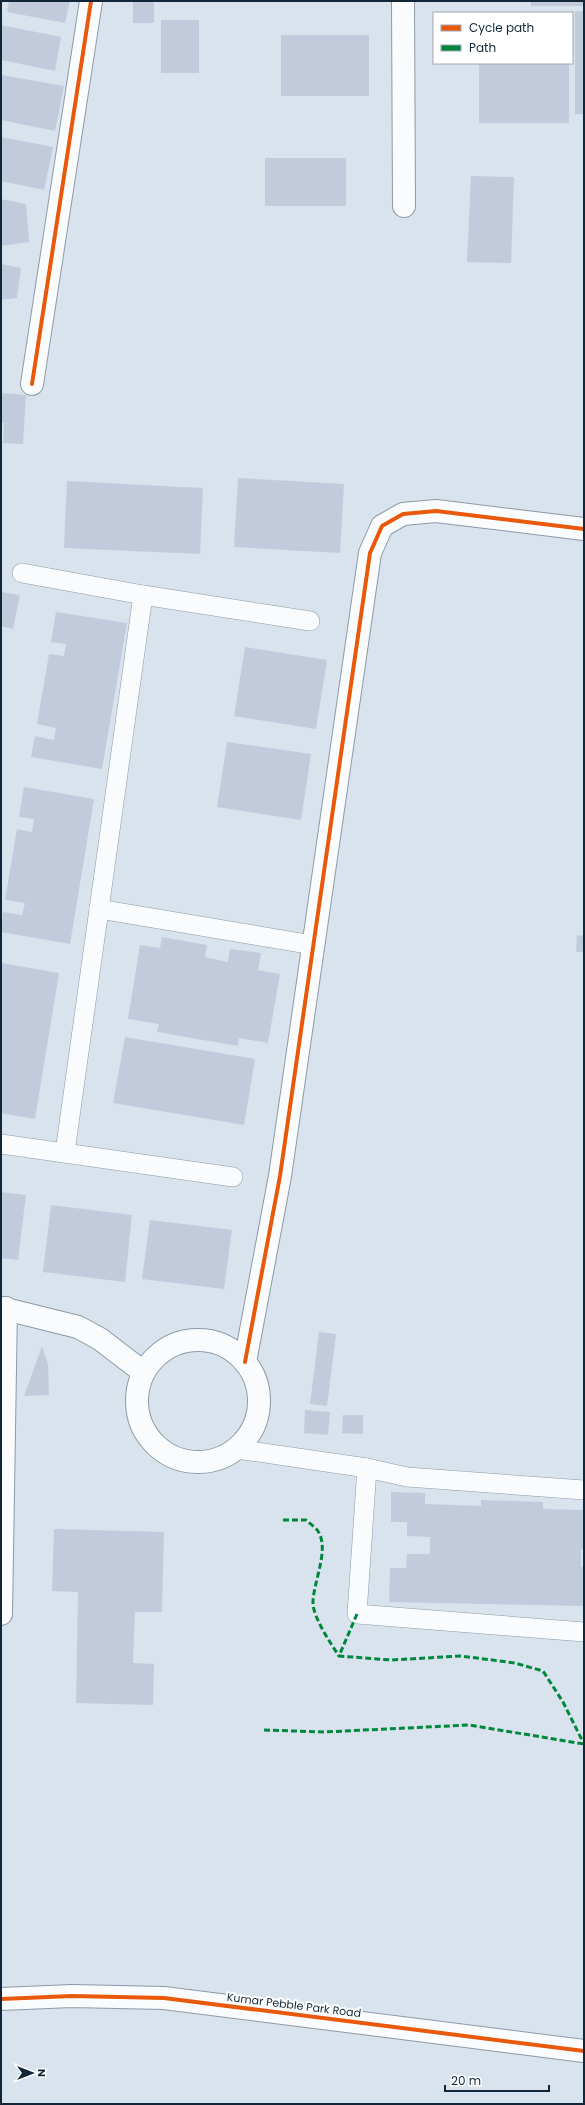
<svg xmlns="http://www.w3.org/2000/svg" width="585" height="2105" font-family="Poppins,sans-serif">
  <style>
    .building { fill: #c2cbdc }
    .lines { fill: none; stroke-linecap: round; stroke-linejoin: round }
    .service-casing { stroke: #8c9aa8; stroke-width: 20 }
    .minor-casing { stroke: #8c9aa8; stroke-width: 24 }
    .service { stroke: #f9fbfc; stroke-width: 19 }
    .minor { stroke: #f9fbfc; stroke-width: 22 }
    .quiet { stroke: #00873e; stroke-width: 3; stroke-dasharray: 6 3; stroke-linecap: butt }
    .cycleway-casing { stroke: #fff; stroke-width: 6 }
    .cycleway { stroke: #e8590c; stroke-width: 4 }
    .labels { text-anchor: middle; stroke-width: 4; stroke-linejoin: round; paint-order: stroke }
    .street-label { font-size: 11px; fill: #12263a; stroke: #fff }
  </style>
  <rect width="100%" height="100%" fill="#d8e3ee"/>
  <g class="building">
    <path d="M9,1h61l-5,22 -58,-11z"/>
    <rect x="133" y="1" width="21" height="22"/>
    <rect x="531" y="1" width="53" height="5"/>
    <rect x="575" y="11" width="9" height="103"/>
    <rect x="161" y="20" width="38" height="53"/>
    <path d="M1,25l60,12 -6,34 -54,-11z"/>
    <rect x="281" y="35" width="88" height="61"/>
    <rect x="479" y="63" width="90" height="60"/>
    <path d="M1,75l63,11 -9,45 -54,-11z"/>
    <path d="M1,137l52,10 -9,43 -43,-9z"/>
    <rect x="265" y="158" width="81" height="48"/>
    <path d="M471,176l43,1 -3,86 -44,-1z"/>
    <path d="M1,199l25,5 3,38 -28,4z"/>
    <path d="M1,264l20,4 -4,30 -16,2z"/>
    <path d="M1,393l25,2 -3,49 -20,-1 1,-20h-3z"/>
    <path d="M238,478l106,6 -4,69 -106,-6z"/>
    <path d="M67,481l136,7 -3,66 -136,-6z"/>
    <path d="M1,592l19,3 -7,34 -12,-3z"/>
    <path d="M56,612l71,11 -25,146 -71,-12 4,-21 19,4 2,-12 -19,-4 12,-70 15,2 2,-12 -15,-2z"/>
    <path d="M245,647l82,13 -11,69 -82,-13z"/>
    <path d="M227,742l84,12 -10,66 -84,-13z"/>
    <path d="M24,787l70,12 -24,145 -69,-12 2,-20 19,3 3,-12 -20,-3 12,-71 15,3 2,-13 -15,-2z"/>
    <path d="M577,935l7,1v16h-8z"/>
    <path d="M162,937l45,8 -2,12 23,5 2,-13 31,4 -3,17 22,4 -12,69 -29,-5 -1,8 -81,-14 2,-8 -31,-5 12,-74 20,3z"/>
    <path d="M1,963l58,10 -24,146 -34,-6z"/>
    <path d="M125,1037l130,22 -11,66 -131,-22z"/>
    <path d="M1,1192l25,3 -8,65 -17,-2z"/>
    <path d="M51,1205l81,10 -7,67 -82,-10z"/>
    <path d="M150,1220l82,10 -8,59 -82,-10z"/>
    <path d="M319,1332l17,2 -9,72 -17,-2z"/>
    <path d="M42,1346l6,18 1,31 -25,1z"/>
    <path d="M305,1410l25,2 -2,23 -24,-2z"/>
    <path d="M343,1415h20v19l-21,-1z"/>
    <path d="M391,1492l34,1v11l56,2v-6l62,2v7l41,1v39h-3v18h3v39l-195,-4 1,-34h16l1,-14h23v-17l-23,-1v-14h-16z"/>
    <path d="M54,1529l110,3 -2,80h-27l-2,51 21,1 -1,41 -77,-2 2,-111 -26,-1z"/>
  </g>
  <g class="lines">
    <defs>
      <g id="service">
        <path d="M22,573l121,22 167,26"/>
        <path d="M99,909l214,36"/>
        <path d="M1,1144l232,33"/>
        <path d="M65,1152l78,-557"/>
        <path d="M237,1449l130,19 40,9 177,13"/>
        <path d="M367,1468l-10,146 227,18"/>
      </g>
      <g id="minor">
        <path d="M403,1l1,205"/>
        <path d="M32,384l59,-383"/>
        <path d="M1,1308l77,19 22,12 43,33"/>
        <circle cx="198" cy="1401" r="61"/>
        <path d="M245,1362l35,-186 90,-623 12,-27 21,-12 33,-3 148,18"/>
        <path d="M1,1614l5,-306"/>
        <path d="M1,1999l71,-3 92,2 420,53"/>
      </g>
    </defs>
    <use href="#service" class="service-casing"/>
    <use href="#minor" class="minor-casing"/>
    <use href="#service" class="service"/>
    <use href="#minor" class="minor"/>
    <g class="quiet">
      <path d="M283,1520h23c4,4 11,8 13,13 10,18 -6,50 -6,70 0,14 18,41 26,53"/>
      <path d="M357,1614l-18,42 52,4 70,-4 54,7 28,8 20,31 21,42"/>
      <path d="M264,1730l60,2 145,-7 115,19"/>
    </g>
    <defs>
      <g id="cycleway">
        <path d="M32,384l59,-383"/>
        <path d="M245,1362l35,-186 90,-623 12,-27 21,-12 33,-3 148,18"/>
        <path d="M1,1999l71,-3 92,2 420,53"/>
      </g>
    </defs>
    <use href="#cycleway" class="cycleway-casing"/>
    <use href="#cycleway" class="cycleway"/>
  </g>
  <g class="labels">
    <g class="street-label">
      <text transform="translate(294 2005) rotate(7)" y="4">Kumar Pebble Park Road</text>
    </g>
  </g>
  <rect width="585" height="2105" fill="none" stroke="#12263a" stroke-width="4"/>
  <rect x="433" y="12" width="140" height="52" fill="#ffffff" stroke="#a0a8b0"/>
  <rect x="441" y="25" width="20" height="6" fill="#e8590c" stroke="#a0a8b0"/>
  <text x="469" y="32" font-size="12" fill="#12263a">Cycle path</text>
  <rect x="441" y="45" width="20" height="6" fill="#00873e" stroke="#a0a8b0"/>
  <text x="469" y="52" font-size="12" fill="#12263a">Path</text>
  <g transform="translate(32 2073) rotate(90)" stroke="#ffffff" stroke-width="3" paint-order="stroke">
  <path d="M0-3L7 15L0 10L-7 15Z" fill="#12263a"/>
  <text y="-6" font-size="11" font-weight="bold" text-anchor="middle" fill="#12263a">N</text>
  </g>
  <path d="M445 2085v6h104v-6" fill="none" stroke="#12263a" stroke-width="2"/>
  <text x="451" y="2085" font-size="12" fill="#12263a" stroke="#ffffff" stroke-width="3" paint-order="stroke">20 m</text>
</svg>
